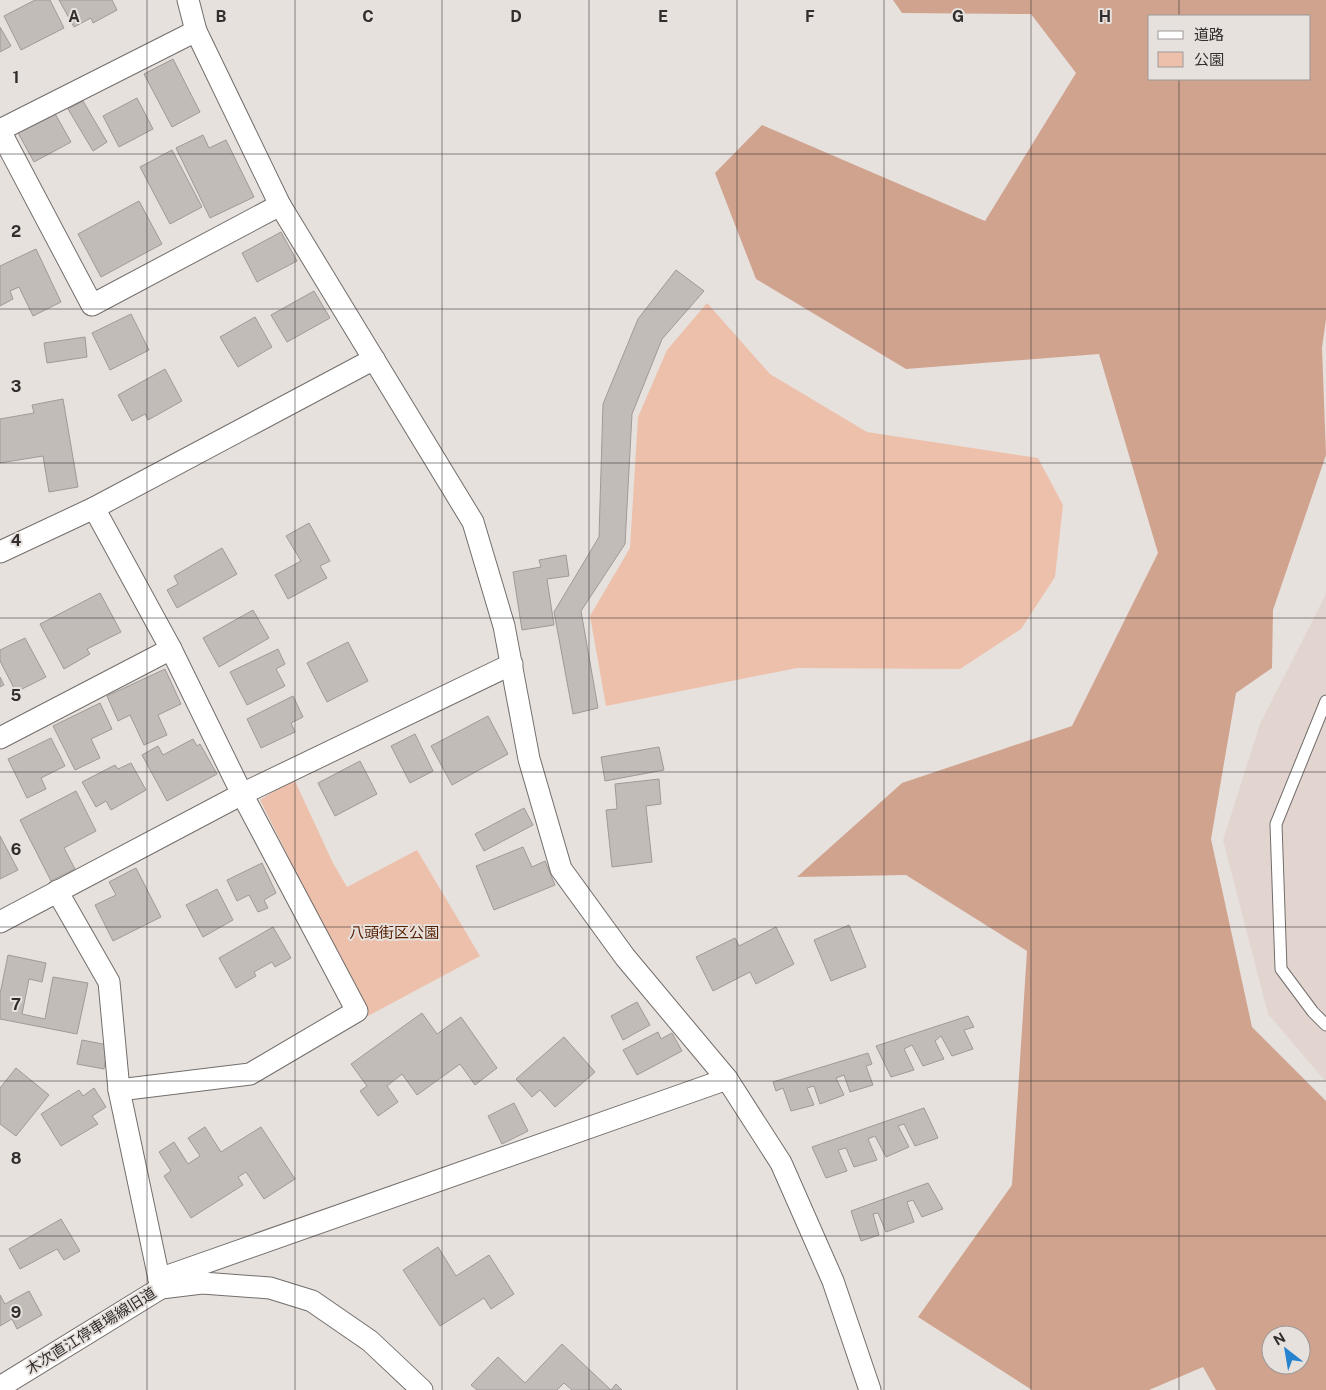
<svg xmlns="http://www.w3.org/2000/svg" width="1326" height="1390" font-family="'Public Sans','Noto Sans JP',sans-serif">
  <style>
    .built { fill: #e2d4ce }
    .green { fill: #edc0ab }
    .forest { fill: #d0a38e; fill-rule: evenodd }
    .building { fill: #c2bcb9; stroke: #a09997 }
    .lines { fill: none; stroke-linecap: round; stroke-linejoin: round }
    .lane-casing { stroke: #736e6b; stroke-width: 13 }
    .street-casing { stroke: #736e6b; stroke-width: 23 }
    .lane { stroke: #fff; stroke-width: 11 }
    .street { stroke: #fff; stroke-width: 21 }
    .grid { fill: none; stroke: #312e2d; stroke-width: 1; stroke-opacity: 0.55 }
    .labels { text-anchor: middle; stroke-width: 4; stroke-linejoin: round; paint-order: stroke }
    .park-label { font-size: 15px; fill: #541e00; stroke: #e7e1de }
    .street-label { font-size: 15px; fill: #312e2d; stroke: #e7e1de }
    .grid-label { font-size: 16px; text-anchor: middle; font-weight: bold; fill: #312e2d; stroke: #e7e1de; stroke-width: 4; stroke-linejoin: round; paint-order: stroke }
  </style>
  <rect width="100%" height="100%" fill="#e7e1de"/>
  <path class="built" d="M1326,594v488l-58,-68 -45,-174 37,-116z"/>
  <g class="green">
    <path d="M707,303l63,71 97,58 171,26 25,47 -8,72 -34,52 -61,40 -163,-1 -191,38 -16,-90 40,-68 8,-131 29,-67z"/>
    <path d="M294,779l39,84 14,24 70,-37 63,106 -112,60 -108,-216z"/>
  </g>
  <path class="forest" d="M893,0h433v319l-4,29 4,107 -53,155 -1,58 -36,25 -25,146 41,188 74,74v289h-110l-13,-23 -54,23h-117l-114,-73 94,-132 15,-234 -121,-76 -109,2 105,-94 170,-57 86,-173 -59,-199 -193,15 -150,-90 -41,-106 47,-48 223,96 91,-148 -45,-59 -129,-1zM1150,16h160v63h-160zM1271,1335h30v30h-30z"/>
  <g class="building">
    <path d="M35,0h15l14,28 -43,22 -17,-34z"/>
    <path d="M59,0h53l5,10 -24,13 -2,-5 -17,9z"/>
    <path d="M0,27l11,19 -11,6z"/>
    <path d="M173,59l27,53 -28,15 -28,-53z"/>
    <path d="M137,98l16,31 -34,18 -16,-31z"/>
    <path d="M83,101l24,41 -14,9 -25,-42z"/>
    <path d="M53,110l18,32 -37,20 -17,-31z"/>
    <path d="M203,135l6,13 17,-8 28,57 -44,21 -34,-70z"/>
    <path d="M172,150l30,57 -32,17 -30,-57z"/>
    <path d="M139,201l23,43 -61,33 -23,-43z"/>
    <path d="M281,232l16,29 -40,21 -15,-29z"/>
    <path d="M36,249l25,53 -28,14 -14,-29 -9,4 3,8 -13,7v-40z"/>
    <path d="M676,270l28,21 -42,48 -30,75 -7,130 -44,67 17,97 -25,6 -19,-102 45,-75 4,-133 35,-85z"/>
    <path d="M314,291l16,27 -43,24 -16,-27z"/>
    <path d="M131,314l18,36 -39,20 -18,-37z"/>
    <path d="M255,317l17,30 -34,20 -18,-30z"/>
    <path d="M85,337l2,20 -40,6 -3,-20z"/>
    <path d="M165,369l17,32 -34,19 -3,-6 -13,7 -14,-26z"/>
    <path d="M63,399l15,88 -29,5 -6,-36 -43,7v-44l34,-6 -2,-8z"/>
    <path d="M309,523l21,38 -10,5 7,12 -39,21 -13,-24 26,-14 -15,-25z"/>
    <path d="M222,548l15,26 -60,34 -10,-18 11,-6 -4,-8z"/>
    <path d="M566,555l3,21 -22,3 7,46 -32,5 -9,-58 28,-5 -2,-7z"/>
    <path d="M100,593l21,39 -34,17 3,5 -26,15 -24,-45z"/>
    <path d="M253,610l16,28 -50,29 -16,-29z"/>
    <path d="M25,638l21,39 -30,15 -16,-31v-11z"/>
    <path d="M348,642l20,39 -41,21 -20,-39z"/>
    <path d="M278,649l7,15 -9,5 9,17 -38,19 -17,-33z"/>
    <path d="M165,669l16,35 -23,11 9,20 -23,10 -14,-30 -12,6 -11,-25z"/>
    <path d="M0,677l4,8 -4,2z"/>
    <path d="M293,696l10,21 -12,6 4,9 -34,16 -14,-29z"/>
    <path d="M100,703l12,26 -21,10 9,19 -25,12 -22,-44z"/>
    <path d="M488,716l20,38 -56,31 -21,-39z"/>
    <path d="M415,734l18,37 -23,12 -19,-37z"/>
    <path d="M51,738l14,28 -24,12 5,11 -19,9 -19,-39z"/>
    <path d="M193,739l4,7 3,-2 17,30 -50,27 -25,-46 16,-9 5,9z"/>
    <path d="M659,747l5,23 -59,11 -4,-24z"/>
    <path d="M360,761l17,33 -42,22 -17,-33z"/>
    <path d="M131,763l15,27 -35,20 -5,-9 -10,6 -14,-25 33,-17 3,4z"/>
    <path d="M659,779l2,25 -15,2 6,56 -40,5 -6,-57 11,-1 -2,-25z"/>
    <path d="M76,791l20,40 -32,17 11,21 -24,12 -31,-61z"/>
    <path d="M524,808l9,17 -49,26 -9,-17z"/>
    <path d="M0,836l18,34 -18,9z"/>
    <path d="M523,847l9,20 13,-6 10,24 -61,25 -18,-44z"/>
    <path d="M262,863l14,30 -12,7 4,8 -10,4 -9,-17 -12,6 -10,-21z"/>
    <path d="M136,868l25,49 -48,24 -18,-36 21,-10 -7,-13z"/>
    <path d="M217,889l16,31 -30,17 -17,-32z"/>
    <path d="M849,925l17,42 -35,14 -17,-41z"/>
    <path d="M273,927l18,31 -16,9 -3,-5 -18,10 2,4 -20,12 -17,-30z"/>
    <path d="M776,927l18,37 -38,20 -6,-12 -37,19 -17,-34 39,-19 4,8z"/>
    <path d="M8,955l38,8 -4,19 -13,-3 -7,35 23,5 8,-42 35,6 -11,51 -77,-15v-25z"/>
    <path d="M637,1002l13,23 -27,15 -12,-24z"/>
    <path d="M422,1013l15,21 24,-17 36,51 -22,17 -15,-21 -43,31 -15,-21 -15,12 11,16 -20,14 -18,-25 7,-5 -16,-22z"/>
    <path d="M968,1016l6,11 -10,3 9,19 -21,7 -11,-20 -6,5 9,18 -21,7 -11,-21 -8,4 10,21 -23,7 -15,-31z"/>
    <path d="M658,1032l3,7 11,-6 10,18 -45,24 -14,-25z"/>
    <path d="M564,1037l31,35 -40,35 -15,-17 -8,7 -16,-18z"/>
    <path d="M82,1040l26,5 -4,24 -27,-5z"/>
    <path d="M868,1053l4,11 -6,2 7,19 -23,7 -6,-17 -8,3 8,17 -24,9 -6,-18 -7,2 7,17 -23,6 -8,-23 -7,3 -3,-9z"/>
    <path d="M16,1068l33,27 -33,41 -16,-12v-36z"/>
    <path d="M94,1088l12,19 -14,9 6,8 -37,22 -20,-32 38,-24 4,6z"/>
    <path d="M514,1103l14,28 -26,13 -14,-28z"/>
    <path d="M924,1108l14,30 -23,8 -11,-22 -6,2 11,21 -23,10 -11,-21 -7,3 9,21 -23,7 -8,-19 -8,2 9,21 -21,7 -14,-31z"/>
    <path d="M205,1127l16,25 40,-25 34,52 -31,20 -18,-27 -8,5 5,8 -52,33 -27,-42 7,-5 -12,-19 15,-10 14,22 12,-8 -12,-18z"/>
    <path d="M928,1183l15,26 -21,8 -9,-17 -6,2 7,20 -28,10 -8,-19 -5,1 6,21 -18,6 -10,-30z"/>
    <path d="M61,1219l19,32 -16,9 -7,-11 -37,20 -11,-20z"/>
    <path d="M438,1247l18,29 33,-21 25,39 -23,15 -7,-11 -44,28 -37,-56z"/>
    <path d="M29,1291l13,24 -25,14 -5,-10 -12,7v-31l5,9z"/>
    <path d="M562,1344l49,46 5,-6 6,6h-50l-8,-7 -7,7h-80l-6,-5 27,-28 27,26z"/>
  </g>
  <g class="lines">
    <defs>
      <path id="lane" d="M1326,701l-50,123 5,145 32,43 13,13"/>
      <g id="street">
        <path d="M188,0l8,31 84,174 193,317 31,104 25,133 32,110 64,88 102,122 54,84 52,118 37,109"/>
        <path d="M0,130l196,-99"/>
        <path d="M0,131l92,174 188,-100"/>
        <path d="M94,508l77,141 71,145 115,217 -107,63 -131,16"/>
        <path d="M0,552l94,-44 280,-149"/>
        <path d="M0,738l171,-89"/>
        <path d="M57,891l52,91 10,108 42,198"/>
        <path d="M0,922l242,-128 270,-130"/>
        <path d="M159,1279l568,-200"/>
        <path d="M0,1387l161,-99 41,-5 68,5 42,13 58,40 52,49"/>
      </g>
    </defs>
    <use href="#lane" class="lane-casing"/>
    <use href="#street" class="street-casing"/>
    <use href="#lane" class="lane"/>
    <use href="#street" class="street"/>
  </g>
  <path class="grid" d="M147,0v1390M295,0v1390M442,0v1390M589,0v1390M737,0v1390M884,0v1390M1031,0v1390M1179,0v16M1179,79v1311M0,154h1326M0,309h1326M0,463h1326M0,618h1326M0,772h1326M0,927h1326M0,1081h1326M0,1236h1326"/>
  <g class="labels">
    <g class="park-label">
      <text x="394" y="938">八頭街区公園</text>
    </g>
    <g class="street-label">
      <text transform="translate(91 1331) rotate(-32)" y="5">木次直江停車場線旧道</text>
    </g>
  </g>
  <g class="grid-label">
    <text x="74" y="22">A</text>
    <text x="221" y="22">B</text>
    <text x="368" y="22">C</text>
    <text x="516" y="22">D</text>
    <text x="663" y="22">E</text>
    <text x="810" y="22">F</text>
    <text x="958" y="22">G</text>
    <text x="1105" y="22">H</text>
    <text x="16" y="83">1</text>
    <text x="16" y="237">2</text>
    <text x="16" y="392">3</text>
    <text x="16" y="546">4</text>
    <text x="16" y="701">5</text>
    <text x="16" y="855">6</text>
    <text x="16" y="1010">7</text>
    <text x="16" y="1164">8</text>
    <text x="16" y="1318">9</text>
  </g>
  <rect x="1148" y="15" width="162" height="65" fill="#e7e1de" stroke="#9e9997"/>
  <rect x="1158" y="31" width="25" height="8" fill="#ffffff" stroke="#9e9997"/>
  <text x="1194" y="40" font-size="15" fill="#312e2d">道路</text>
  <rect x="1158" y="52" width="25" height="15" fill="#edc0ab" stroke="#9e9997"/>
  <text x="1194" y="65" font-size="15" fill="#312e2d">公園</text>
  <g transform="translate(1286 1350) rotate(329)"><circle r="24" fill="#e7e1de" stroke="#9e9997"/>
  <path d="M0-4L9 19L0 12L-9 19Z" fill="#2683cf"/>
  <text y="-8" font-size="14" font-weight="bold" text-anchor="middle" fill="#312e2d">N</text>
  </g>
</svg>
